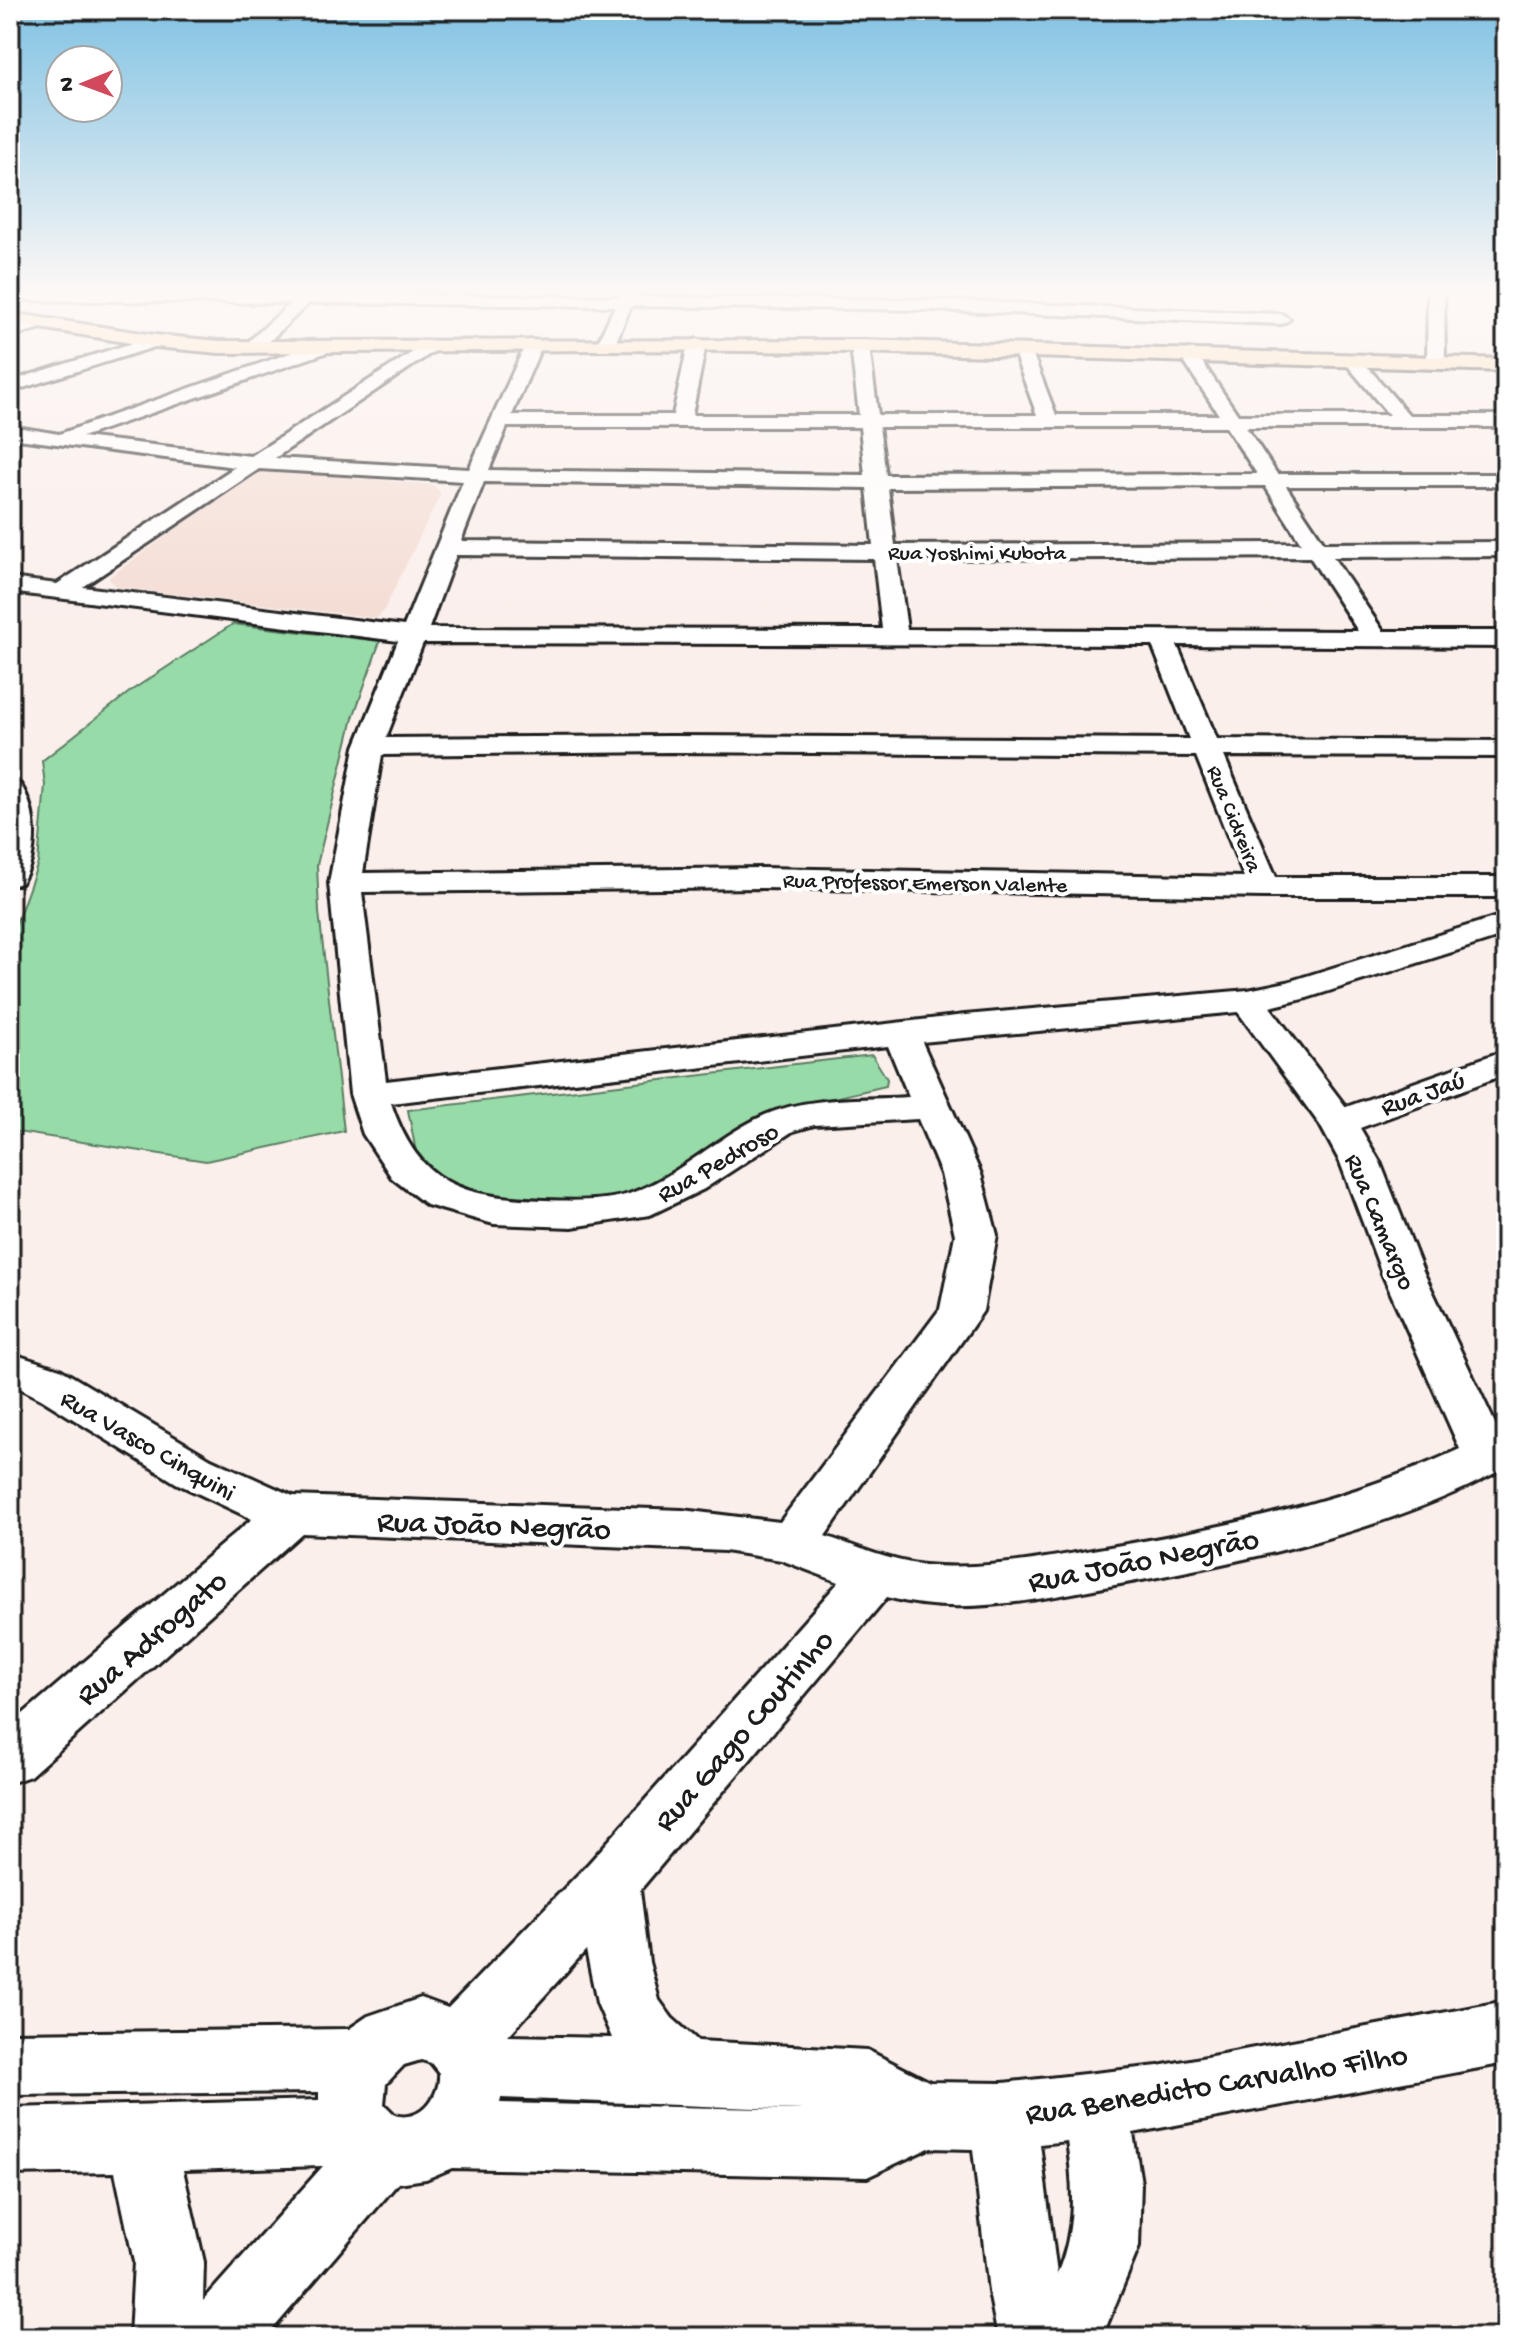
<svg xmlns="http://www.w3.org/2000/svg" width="1516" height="2347" font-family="'Gochi Hand',sans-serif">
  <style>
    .built { fill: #f4dcd4 }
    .green { fill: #97dba8; stroke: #5a7c62; stroke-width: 2 }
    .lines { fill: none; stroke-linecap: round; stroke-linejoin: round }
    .minor-casing { stroke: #1c1c1c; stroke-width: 6 }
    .major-casing { stroke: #1c1c1c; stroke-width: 6 }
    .minor { fill: #fff; fill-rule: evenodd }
    .major { fill: #fcdcac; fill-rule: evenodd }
    .labels { text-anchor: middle; stroke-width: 8; stroke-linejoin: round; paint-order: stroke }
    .far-street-label { font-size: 22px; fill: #1c1c1c; stroke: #fff }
    .street-label { font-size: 26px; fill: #1c1c1c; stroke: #fff }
    .near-street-label { font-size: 32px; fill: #1c1c1c; stroke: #fff }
  </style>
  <rect width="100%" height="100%" fill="#faefeb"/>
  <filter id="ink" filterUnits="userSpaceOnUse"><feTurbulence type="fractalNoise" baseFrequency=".0125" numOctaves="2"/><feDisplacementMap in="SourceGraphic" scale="16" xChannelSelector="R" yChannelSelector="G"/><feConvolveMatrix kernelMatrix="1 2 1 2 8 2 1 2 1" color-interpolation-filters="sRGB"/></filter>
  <g filter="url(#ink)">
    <path class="built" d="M262,470l171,15 8,8 -57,117 -7,8 -260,-31 -9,-9 141,-102z"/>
    <g class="green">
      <path d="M233,624l147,17 -27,77 -36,147 2,47 25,219 -138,30 -196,-30v-190l28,-78 7,-78 -3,-24 90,-71z"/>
      <path d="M872,1055l15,24 -1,7 -109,25 -97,61 -56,26 -84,5 -83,-9 -37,-21 -12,-63z"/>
    </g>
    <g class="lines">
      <defs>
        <g id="minor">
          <path d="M10,291l291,2 20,-2 -2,3 300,3 3,-6h16l-3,6 298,3 349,14 8,5 -8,5 -349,-14 -302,-4 -16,38 -9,5 -9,-5 18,-38 -306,-3 -50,48 -6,1 -9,-5 3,-4 44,-40 -281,-3z"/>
          <path d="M1428,291h16l1,72 -9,5 -9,-5z"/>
          <path d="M39,319l8,5 -2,3 -35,10v-10z"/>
          <path d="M155,336l6,1 2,4 -2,4 -151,47v-11z"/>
          <path d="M697,339l9,5 -14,71h167l-8,-69 9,-5 9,5 9,69h159l-24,-65 9,-5 9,5 25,65h163l-40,-61 9,-5 6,1 44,65h151l-46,-55 9,-5 6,1 51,59h97v12h-260l31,47h229v12h-220l38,57 182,-1v14l-173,1 50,74h123v16l-329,-2 40,94 289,2v16l-282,-1 52,121h230v20h-242l-502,-9 -400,4 24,189 579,-66 283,-25 39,-8 219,-68v21l-199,63 -37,9 76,100 160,-57v24l-146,54 20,34 43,109 76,161 7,-2v37c-119,66 -269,96 -402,120 -69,13 -148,30 -217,10l-247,293 9,72 10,38 13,18 26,23 169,9 63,32 73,1 155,-17 348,-65v62l-373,70 8,50 -2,64 -37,90h-104l-9,-45 -16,-143 -44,-1 -62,29 -415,-9 -26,11 -28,4 -132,154h-136l4,-75 -19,-90 -105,2v-66l309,-8v-8l-309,3v-62l339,-4 19,-13 47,-16 6,-2 27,10 141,-145 250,-281 -58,-22 -56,-9 -423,-18 -272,243 -20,7v-58l242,-206 -76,-36 -135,-84 -31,-16v-30l50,16 151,90 82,37 389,14 98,12 160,-213 15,-74 -14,-61 -23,-55 -104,6 -21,6 -89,58 -54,26 -78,12 -78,-3 -15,-4 -52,-15 -35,-27 -29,-44 -13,-40 -21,-211 26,-136 43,-106 -388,-49v-14l47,6 178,-117 -225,-29v-12l49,8 257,-90h12l3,4 -3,4 -246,85 169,19 179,-115 9,5 -3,4 -161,108 194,11 58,-128 6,-1 9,5 -30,70h161l15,-71zM507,427h353l5,48 -376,-5zM879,427h347l31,47 -371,1zM259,469l204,12 -59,145 -321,-39zM484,482l383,6 6,57 -412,-4zM1265,486l36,57 -406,2 -7,-57zM456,555l418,4 8,70 -453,-1zM1310,557l48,74 -451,-2 -10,-70zM423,643l729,2 37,94 -518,-3 -285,2zM671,752l525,4 48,121 -482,-9 -399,5 19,-118zM1238,1012l82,113 20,37 41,109 79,178c-113,53 -234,78 -356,99 -58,10 -121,23 -180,17 -35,-4 -66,-18 -99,-29l158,-225 14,-76 -16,-61 -59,-132zM888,1046l21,51c-46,3 -101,-1 -144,18 -46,20 -85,61 -136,79 -26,8 -58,7 -85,6 -81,-3 -125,-14 -153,-97zM586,1950l11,53 15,35 -104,-2zM421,2060l10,3 8,10c2,23 -19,50 -44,42l-11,-11 2,-20 18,-19zM501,2098l302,12 -303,-7zM1067,2141c7,47 9,89 -10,133l-17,-130zM323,2166l-120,135 1,-39 -21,-92z"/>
          <path d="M10,781l10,3c18,26 19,73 1,99l-11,3z"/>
        </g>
        <path id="major" d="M10,313l145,22 64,6 641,-1 646,19v12l-646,-19 -254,-2 -387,3 -64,-6 -145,-24z"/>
      </defs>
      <use href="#minor" class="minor-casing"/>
      <use href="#major" class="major-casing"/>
      <use href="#minor" class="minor"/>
      <use href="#major" class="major"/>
    </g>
  </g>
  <linearGradient id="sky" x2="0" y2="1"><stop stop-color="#80c2e3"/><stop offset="0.47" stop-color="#fdf8f6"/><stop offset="1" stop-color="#fdf8f6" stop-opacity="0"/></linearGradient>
  <rect width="1516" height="620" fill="url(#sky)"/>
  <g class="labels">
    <g class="far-street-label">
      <text x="977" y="559">Rua Yoshimi Kubota</text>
      <text transform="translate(1236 818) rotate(68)" y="8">Rua Cidreira</text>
      <text transform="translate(925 881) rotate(1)" y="8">Rua Professor Emerson Valente</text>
    </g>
    <g class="street-label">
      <text transform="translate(1422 1092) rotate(-20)" y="9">Rua Jaú</text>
      <text transform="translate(717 1161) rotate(-30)" y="9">Rua Pedroso</text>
      <text transform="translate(1382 1221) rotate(67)" y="9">Rua Camargo</text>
      <text transform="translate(149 1444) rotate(30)" y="9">Rua Vasco Cinquini</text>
    </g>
    <g class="near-street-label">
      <text transform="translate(494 1523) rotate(2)" y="11">Rua João Negrão</text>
      <text transform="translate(1143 1558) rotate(-11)" y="11">Rua João Negrão</text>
      <text transform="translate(150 1636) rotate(-41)" y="11">Rua Adrogato</text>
      <text transform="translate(742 1729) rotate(-49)" y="11">Rua Gago Coutinho</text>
      <text transform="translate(1216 2082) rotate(-9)" y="11">Rua Benedicto Carvalho Filho</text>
    </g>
  </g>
  <rect width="1516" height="2347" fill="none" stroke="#fff" stroke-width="40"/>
  <rect x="20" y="20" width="1476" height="2307" fill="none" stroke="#1c1c1c" stroke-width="3" filter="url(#ink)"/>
  <g transform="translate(84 84) rotate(269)"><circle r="38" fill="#ffffff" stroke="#a4a4a4" stroke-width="2"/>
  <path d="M0-6L14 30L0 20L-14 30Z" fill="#d1495b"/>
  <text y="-12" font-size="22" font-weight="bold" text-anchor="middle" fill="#1c1c1c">N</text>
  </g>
</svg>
